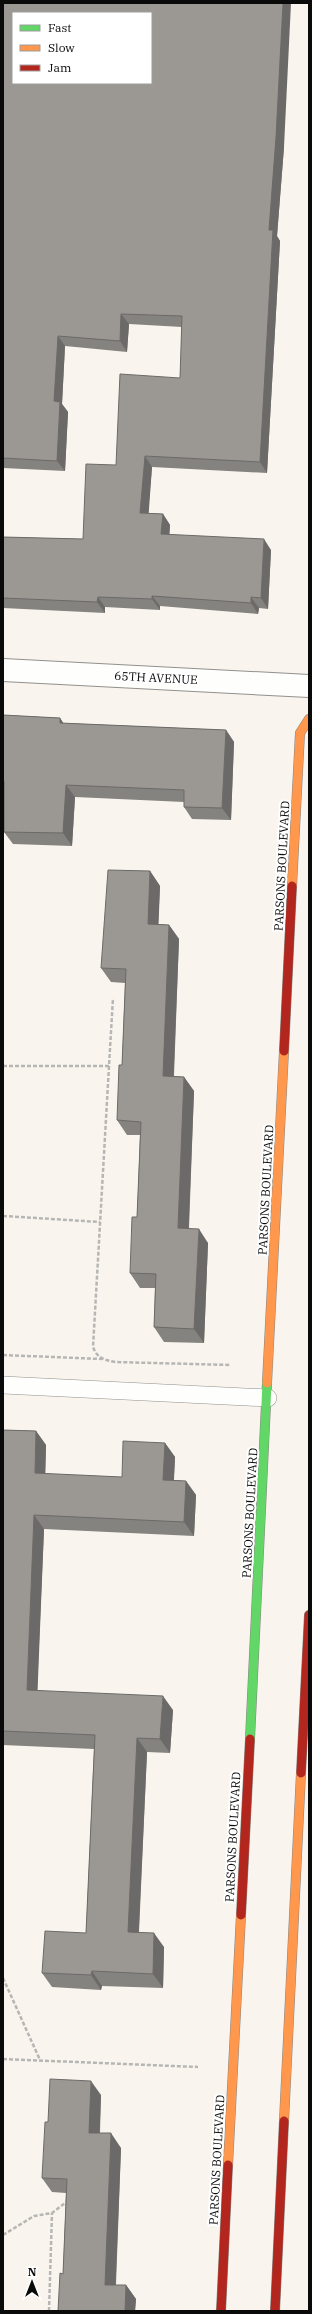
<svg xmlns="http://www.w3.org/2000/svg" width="312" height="2314" font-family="'IBM Plex Serif',serif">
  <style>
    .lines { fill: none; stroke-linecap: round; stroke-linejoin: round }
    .lane-casing { stroke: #92908d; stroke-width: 18 }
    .street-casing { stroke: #92908d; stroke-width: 24 }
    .fast-casing { stroke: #888683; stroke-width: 10 }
    .slow-casing { stroke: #888683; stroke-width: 10 }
    .jam-casing { stroke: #888683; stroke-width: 10 }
    .path { stroke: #b7b6b5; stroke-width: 2.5; stroke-dasharray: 4 2; stroke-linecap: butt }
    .lane { stroke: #fefefc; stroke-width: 17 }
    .street { stroke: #fefefc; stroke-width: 22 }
    .fast { stroke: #63d668; stroke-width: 9 }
    .slow { stroke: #ff974d; stroke-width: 9 }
    .jam { stroke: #b3261e; stroke-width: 9 }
    .wall { fill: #85837f }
    .shaded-wall { fill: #6c6a68 }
    .building { fill: #9b9894; stroke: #6c6a68; fill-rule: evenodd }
    .labels { text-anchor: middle; stroke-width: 4; stroke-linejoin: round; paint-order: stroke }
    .street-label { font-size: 12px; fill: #0a0a0a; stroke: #fff }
  </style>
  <rect width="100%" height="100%" fill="#f9f5ee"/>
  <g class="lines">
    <defs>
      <path id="lane" d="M3,1385l265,13"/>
      <path id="street" d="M3,670l306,16"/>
      <path id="fast" d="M250,1739l17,-356"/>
      <g id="slow">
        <path d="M292,886l8,-153 9,-14"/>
        <path d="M267,1383l17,-332"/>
        <path d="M284,2121l17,-348"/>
        <path d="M228,2165l13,-250"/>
      </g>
      <g id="jam">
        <path d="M284,1051l8,-165"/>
        <path d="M301,1773l8,-158"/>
        <path d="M241,1915l9,-176"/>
        <path d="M221,2311l7,-146"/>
        <path d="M275,2311l9,-190"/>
      </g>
    </defs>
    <use href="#lane" class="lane-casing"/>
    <use href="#street" class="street-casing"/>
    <use href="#fast" class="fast-casing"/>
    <use href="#slow" class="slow-casing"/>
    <use href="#jam" class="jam-casing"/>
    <g class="path">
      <path d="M3,1066h106l4,-68"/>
      <path d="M109,1066l-16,281c4,11 11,13 22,15l116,3"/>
      <path d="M3,1216l97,6"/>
      <path d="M3,1355l99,4"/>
      <path d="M3,1978l37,82"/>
      <path d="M3,2059l195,8"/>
      <path d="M3,2235l31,-19 18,-3 17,-13"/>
      <path d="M49,2311l3,-98"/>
    </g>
    <use href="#lane" class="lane"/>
    <use href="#street" class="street"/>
    <use href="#fast" class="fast"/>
    <use href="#slow" class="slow"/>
    <use href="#jam" class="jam"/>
  </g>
  <g class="wall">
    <path d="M3,3l281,144 -7,89 3,5 -13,232 -115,-6 -4,46 15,1 7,11 -1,9 102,16 -3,59 -9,-1 -1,6 -98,-8v4l-55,-3v6l-102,-5v-71l80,2 33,-74 64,-87 2,-51 -53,-3 -2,28 -62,-6 -3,58 6,8 -3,59 -62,-3z"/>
    <path d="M3,715l57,3 3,5 163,7 8,12 -3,78 -39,-1 -8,-12v-5l-109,-5 -3,49 -59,-2 -9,-12v-39h-1z"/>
    <path d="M150,871l10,15 -2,38 11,1 10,14 -5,137 10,1 10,14 -5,138 19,14 -4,100 -40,-1 -10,-15 1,-39h-15l-10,-15 7,-56 3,-82h-13l-10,-15 5,-55 3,-82 -14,-1 -10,-14z"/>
    <path d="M3,1430l33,1 10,14 -1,29 77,3 43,-34 10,14 -1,23 12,1 10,14 -2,41 -150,-7 -7,161 136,20 -3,43 -23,-1 -8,181 25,14 -1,41 -61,-2 -1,4 -49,-3 -10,-14 44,-40 8,-184 -91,-4z"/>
    <path d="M101,2095l-1,38 21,15 -5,137h10l10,14 -1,12h-77l5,-37 3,-81 -14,-1 -10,-14 6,-56z"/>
  </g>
  <g class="shaded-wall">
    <path d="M283,3h8l-7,144 -7,89 3,5 -13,232 -7,-11 9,-232z"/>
    <path d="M121,314l8,10 -2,28 -7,-11z"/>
    <path d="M58,336l7,10 -3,58 6,8 -3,59 -8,-10 -3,-60z"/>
    <path d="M145,456l7,11 -4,56 -8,-10z"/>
    <path d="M163,514l7,11 -1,19 -8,-10z"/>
    <path d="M264,539l7,11 -3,59 -7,-11z"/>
    <path d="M152,596l8,10v4l-8,-11z"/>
    <path d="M98,597l7,10v6l-8,-11z"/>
    <path d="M251,597l8,11 -1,6 -7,-11z"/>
    <path d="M60,718l8,12 -8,-7z"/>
    <path d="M226,730l8,12 -3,78 -9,-12z"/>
    <path d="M66,785l9,12 -3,49 -9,-13z"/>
    <path d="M150,871l10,15 -2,52 -10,-14z"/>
    <path d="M169,925l10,14 -6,151 -10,-14z"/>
    <path d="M184,1077l10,14 -6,152 -10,-15z"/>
    <path d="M199,1229l9,14 -4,100 -10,-14z"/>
    <path d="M36,1431l10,14 -1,43 -10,-15z"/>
    <path d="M165,1443l10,14 -2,37 -10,-14z"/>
    <path d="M186,1481l10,14 -2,41 -10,-14z"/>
    <path d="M34,1515l10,14 -7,175 -10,-14z"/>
    <path d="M163,1696l10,14 -3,43 -10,-14z"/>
    <path d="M137,1738l10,14 -9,194 -10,-14z"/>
    <path d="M154,1933l10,14 -1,41 -10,-14z"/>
    <path d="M92,1971l10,15 -1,4 -10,-15z"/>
    <path d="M91,2081l10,14 -2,52 -10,-14z"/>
    <path d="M111,2133l10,15 -6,151 -10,-14z"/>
    <path d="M126,2285l10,14 -1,12h-10z"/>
  </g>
  <g class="building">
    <path d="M3,3h280l-7,134 -7,93h4l-13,232 -115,-6 -5,57 23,1 -2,20 103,5 -3,59 -10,-1v6l-99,-7v3l-54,-2 -1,5 -94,-4v-61l80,2 3,-75 30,1 4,-91 60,4 2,-62 -61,-2 -1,27 -62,-5 -4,65 6,1 -3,59 -54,-3zM13,13h138v70h-138z"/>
    <path d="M3,715l57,3v5l166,7 -4,78 -38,-1v-17l-118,-5 -3,48 -59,-1v-51h-1z"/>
    <path d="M108,870l42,1 -2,53 21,1 -6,151 21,1 -6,151 21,1 -5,100 -40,-2 2,-53 -26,-1 2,-56h5l4,-95 -24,-2 2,-55h3l4,-96 -25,-1z"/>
    <path d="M3,1430l33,1 -1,42 87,4 1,-36 42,2 -2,37 23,1 -2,41 -150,-7 -7,175 136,6 -3,43 -23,-1 -9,194 26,1 -1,41 -61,-3 -1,4 -49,-2 3,-42 41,2 9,-198 -92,-4z"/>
    <path d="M50,2079l41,2 -2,52h22l-6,152h21l-1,26h-67l2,-38 3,1 4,-95 -25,-1 3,-56h3z"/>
  </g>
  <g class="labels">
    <g class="street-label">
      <text transform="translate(156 678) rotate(3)" y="4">65TH AVENUE</text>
      <text transform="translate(282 866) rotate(-87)" y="4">PARSONS BOULEVARD</text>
      <text transform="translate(266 1190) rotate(-87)" y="4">PARSONS BOULEVARD</text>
      <text transform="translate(250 1513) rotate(-87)" y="4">PARSONS BOULEVARD</text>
      <text transform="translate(233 1837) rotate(-87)" y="4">PARSONS BOULEVARD</text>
      <text transform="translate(217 2160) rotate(-87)" y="4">PARSONS BOULEVARD</text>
    </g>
  </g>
  <rect width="312" height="2314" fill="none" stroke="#0a0a0a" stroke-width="8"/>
  <rect x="12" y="12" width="140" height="72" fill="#ffffff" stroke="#9d9d9d"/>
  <rect x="20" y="25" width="20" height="6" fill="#63d668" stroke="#9d9d9d"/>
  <text x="48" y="32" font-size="12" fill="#0a0a0a">Fast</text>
  <rect x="20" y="45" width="20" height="6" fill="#ff974d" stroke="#9d9d9d"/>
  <text x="48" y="52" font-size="12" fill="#0a0a0a">Slow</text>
  <rect x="20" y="65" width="20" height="6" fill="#b3261e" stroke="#9d9d9d"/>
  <text x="48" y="72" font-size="12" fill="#0a0a0a">Jam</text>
  <g transform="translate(32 2282)" stroke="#ffffff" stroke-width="3" paint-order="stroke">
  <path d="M0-3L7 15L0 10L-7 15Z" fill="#0a0a0a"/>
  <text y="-6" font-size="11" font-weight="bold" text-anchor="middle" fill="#0a0a0a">N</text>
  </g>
</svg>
